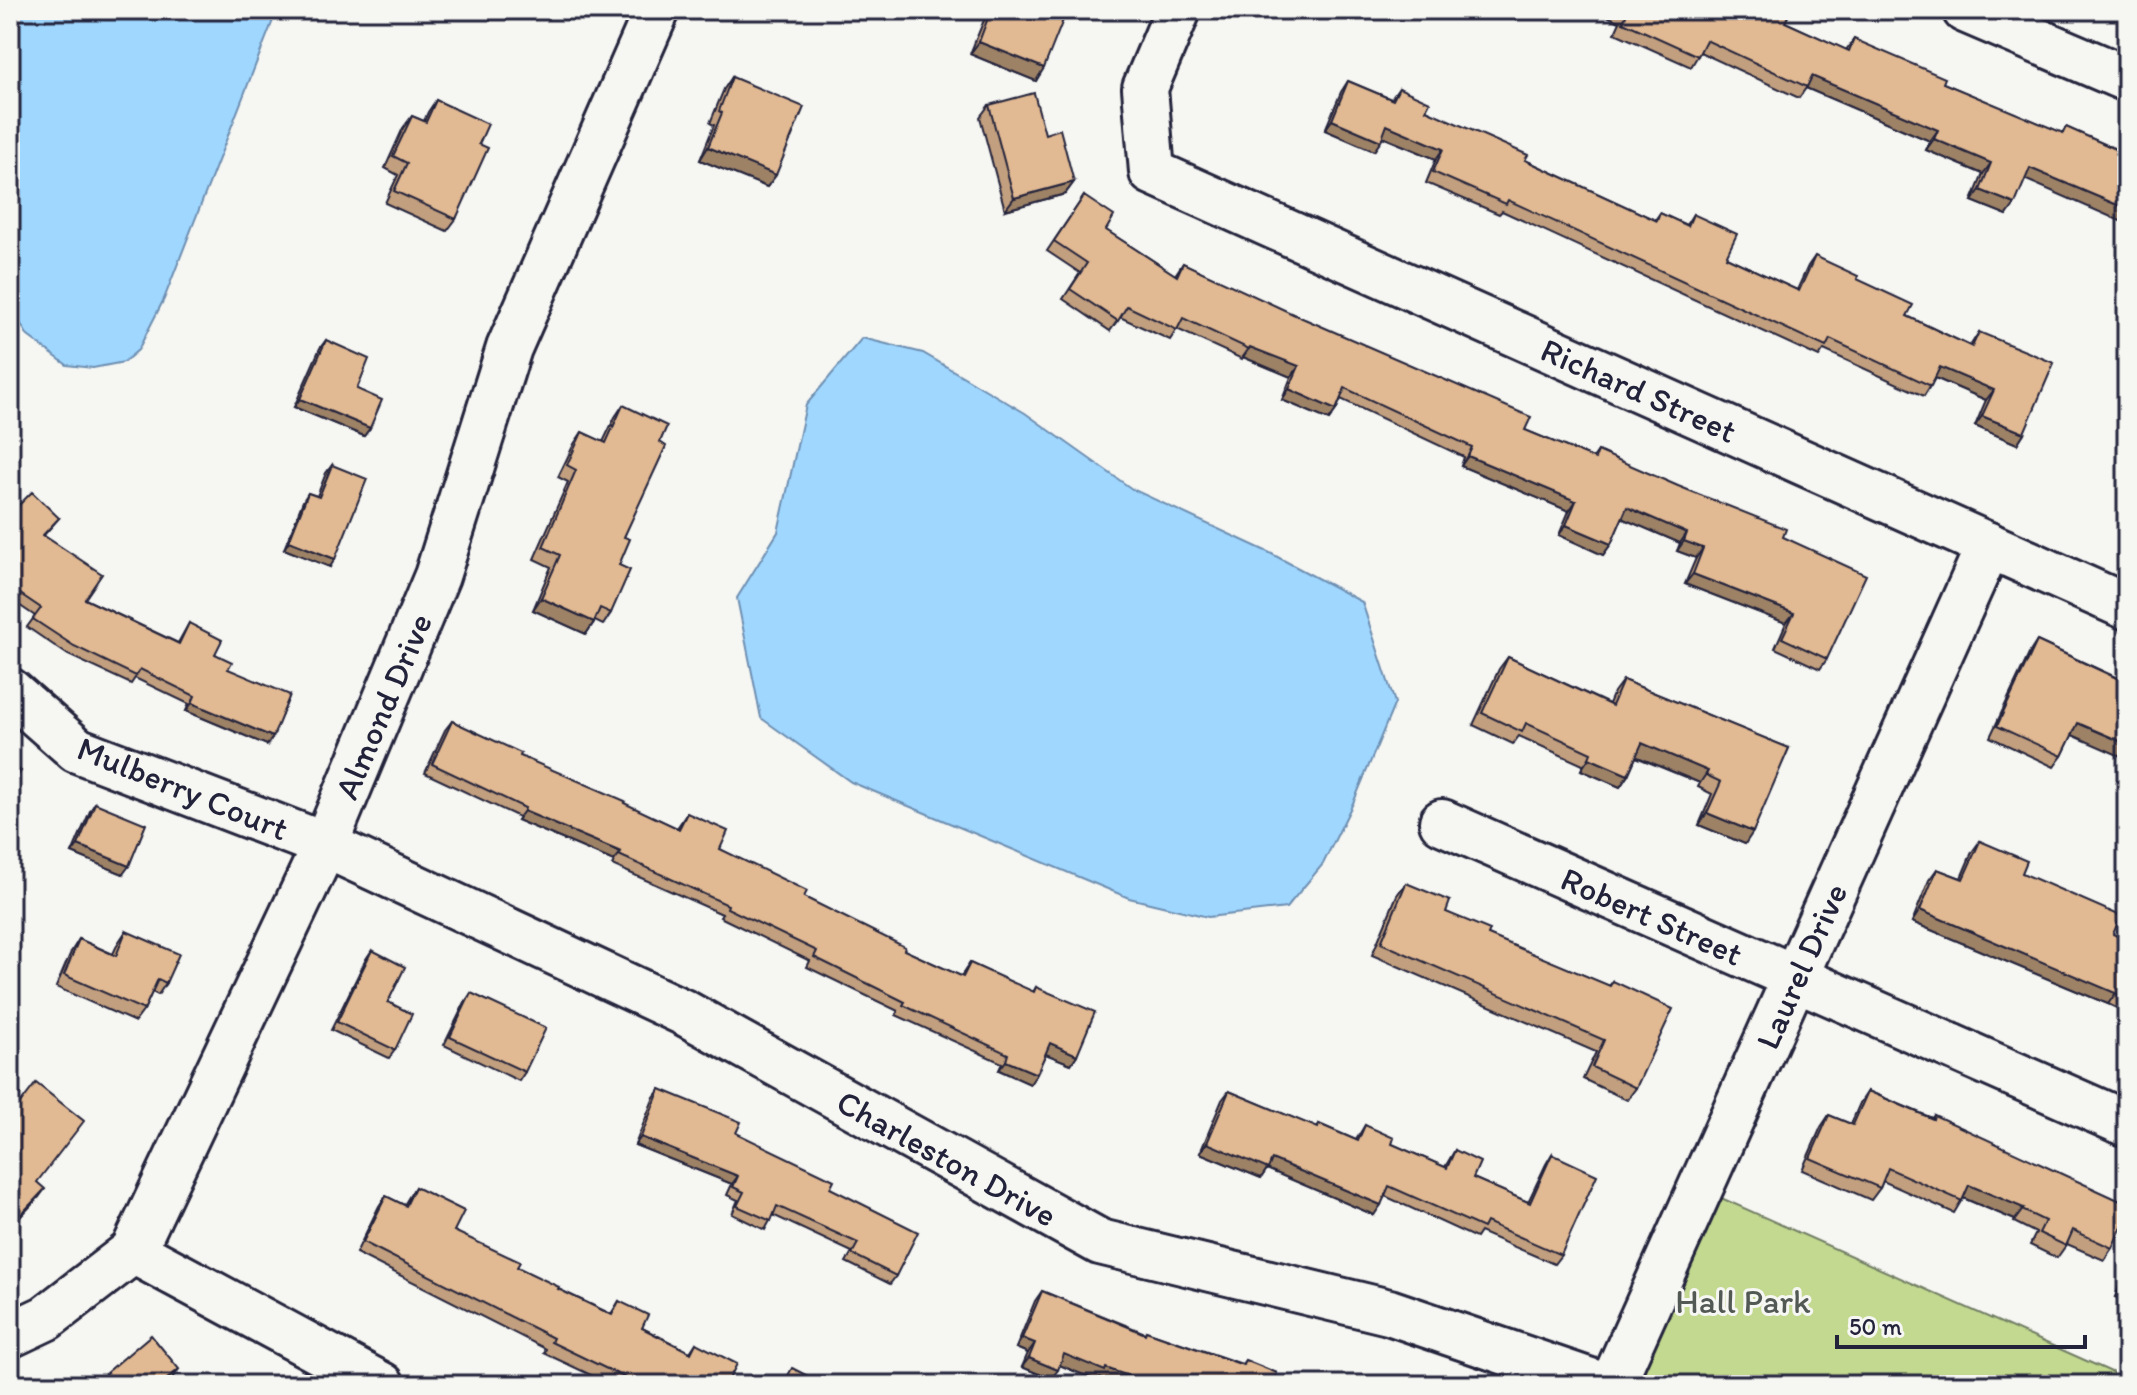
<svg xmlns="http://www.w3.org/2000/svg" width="2137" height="1395" font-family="Itim,sans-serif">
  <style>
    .green { fill: #c2d98f; stroke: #727e65; stroke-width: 2 }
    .water { fill: #a0d7ff; stroke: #6e8fb1; stroke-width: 2 }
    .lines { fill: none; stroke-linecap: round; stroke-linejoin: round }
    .minor-casing { stroke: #22223b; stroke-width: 50 }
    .minor { stroke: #f6f6f2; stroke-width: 44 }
    .wall { fill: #c29f7e; stroke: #22223b; stroke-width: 2 }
    .shaded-wall { fill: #9e8266; stroke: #22223b; stroke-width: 2 }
    .building { fill: #e1b992; stroke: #22223b; stroke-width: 2 }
    .labels { text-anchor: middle; stroke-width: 6; stroke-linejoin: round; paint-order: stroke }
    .street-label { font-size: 34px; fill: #22223b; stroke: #f6f6f2 }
    .park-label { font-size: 34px; fill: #525954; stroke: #f6f6f2 }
  </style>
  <rect width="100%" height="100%" fill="#f6f6f2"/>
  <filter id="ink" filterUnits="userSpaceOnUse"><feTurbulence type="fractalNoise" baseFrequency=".0125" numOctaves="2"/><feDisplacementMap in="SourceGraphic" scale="16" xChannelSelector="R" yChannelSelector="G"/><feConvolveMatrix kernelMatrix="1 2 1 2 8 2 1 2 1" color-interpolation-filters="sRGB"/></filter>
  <g filter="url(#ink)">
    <path class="green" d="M1701,1189l426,190v6h-515z"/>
    <g class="water">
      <path d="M10,10h267l-113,289 -26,51 -14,12 -31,6 -26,-3 -39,-29 -18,-30z"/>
      <path d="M862,338l61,15 102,60 107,76 138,64 92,49 33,101 -41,98 -31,63 -37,44 -78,9 -79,-19 -278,-116 -90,-64 -24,-120 41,-66 28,-127z"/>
    </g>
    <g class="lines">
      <defs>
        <g id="minor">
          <path d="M1178,10l-33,78 7,84 975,435"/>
          <path d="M1965,10l162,69"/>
          <path d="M10,691l67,59 248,95 360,168 415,229 289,70 213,73"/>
          <path d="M1442,822l685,302"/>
          <path d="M133,1251l249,134"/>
          <path d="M10,1335l36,-17 87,-67 192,-406 112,-269 72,-228 148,-338"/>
          <path d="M1612,1385l377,-840"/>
        </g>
      </defs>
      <use href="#minor" class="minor-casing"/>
      <use href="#minor" class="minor"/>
    </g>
    <g class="wall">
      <path d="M991,10h7l5,2 1,-2h63l-31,71 -66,-27 14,-34z"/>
      <path d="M1594,10h123l19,9 4,-9h51l-6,12 61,28 8,-11 89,44 119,50 4,-6 61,27 -102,26 -18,35 -35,-14 11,-27 -57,-24 4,-9 -124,-53 -7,10 -99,-46 -9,15 -76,-34 5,-11z"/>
      <path d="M732,77l44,98 -9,12 -67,-27 14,-35 -4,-2 14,-34z"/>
      <path d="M1348,81l43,18 8,-11 27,22 99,50 130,60 5,-7 26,12 7,-11 33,43 71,33 11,-24 7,-10 42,23 50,37 63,30 9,-14 45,101 -7,11 -42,-18 11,-26 -51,-22 -11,18 -100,-46 -5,7 -317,-146 -3,3 -73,-31 10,-24 -53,-22 -9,14 -49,-21 16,-38z"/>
      <path d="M436,100l43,44 -23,75 -9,12 -62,-28 13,-28 -13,-7 18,-40 9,-12 12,5 4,-9z"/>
      <path d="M989,105l56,29 29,48 -9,12 -60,16 -25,-93z"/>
      <path d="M1084,196l22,34 69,45 8,-12 342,167 68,28 5,-7 185,86 44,122 -7,10 -45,-21 11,-25 -101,-39 11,-26 -19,-7 3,-8 -58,-25 -11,26 -8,11 -44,-20 10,-24 -108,-45 3,-9 -123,-58 -5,11 -7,10 -47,-20 9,-23 -48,-20 -1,2 -65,-30 -7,11 -50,-23 -10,14 -47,-32 17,-26 -33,-22z"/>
      <path d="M326,340l31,49 13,39 -6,8 -70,-29 26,-59z"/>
      <path d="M623,405l37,37 -36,95 -13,76 -8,12 -8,-4 -9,13 -53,-24 18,-43 -17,-8 34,-77 -10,-5 16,-33 8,-12 21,10 12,-25z"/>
      <path d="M332,465l-2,102 -46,-18 19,-48 5,-8 9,3 9,-23z"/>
      <path d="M10,514l49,4 -15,17 41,64 93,44 11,-20 39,46 39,76 -81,-34 3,-7 -54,-26 -4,6 -63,-29 -41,-28 8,-11 -25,-17z"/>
      <path d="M2037,641l85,39 5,-1 -55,56 -10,21 -8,11 -64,-30 40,-85z"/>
      <path d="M1508,657l101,47 5,-12 9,-12 166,68 -44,96 -46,-19 13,-31 -14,-7 2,-4 -64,-26 -8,18 -8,12 -39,-17 2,-5 -64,-29 -6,8 -40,-19 26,-56z"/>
      <path d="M452,721l68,35 157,72 10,-15 33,36 84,48 100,53 57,26 9,-13 63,29 3,-5 41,68 -6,9 -25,-10 -16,30 -31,-14 3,-7 -106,-48 2,-4 -91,-44 3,-6 -90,-44 2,-3 -110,-49 2,-4 -97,-41 2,-3 -94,-44 20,-43z"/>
      <path d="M95,803l28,71 -51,-21 18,-42z"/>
      <path d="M1980,841l42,32 91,61 14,7v72l-19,-9 -196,-82 17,-42 8,-11 24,9 11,-26z"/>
      <path d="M1406,883l40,29 42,23 121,51 4,-5 23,107 -9,12 -44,-21 13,-27 -224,-97 25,-60z"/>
      <path d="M126,931l40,52 -8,12 -6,-3 -8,18 -9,12 -79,-35 15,-35 8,-13 34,15 5,-11z"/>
      <path d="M372,950l16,52 7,48 -6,8 -58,-28 35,-71z"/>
      <path d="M471,993l54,79 -6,9 -75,-36 21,-43z"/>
      <path d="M660,1089l170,99 66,88 -6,8 -44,-22 6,-10 -79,-37 -8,15 -33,-16 6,-14 -11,-5 5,-11 -97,-39 19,-48z"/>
      <path d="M1229,1091l88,37 2,-4 37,16 9,-15 27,19 53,23 10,-17 18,28 55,24 18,-38 6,-10 9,101 -7,9 -74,-32 -4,6 -91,-42 -11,19 -107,-46 -6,9 -61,-25 22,-53z"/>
      <path d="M1868,1091l64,27 2,-3 178,133 -8,12 -37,-16 -10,14 -27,-13 6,-12 -22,-11 1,-2 -52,-22 -9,15 -71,-32 -3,7 -9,12 -69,-30 19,-43 8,-12 22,9 9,-21z"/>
      <path d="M415,1187l39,44 63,36 41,22 53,25 8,-13 23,27 48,24 6,-9 30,42h-114l-68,-32 2,-4 -190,-96 23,-47 7,-10 18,9z"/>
      <path d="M2127,1267v35l-12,-5z"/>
      <path d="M1042,1291l103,42 1,-2 96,33 3,-4 32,13 -177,5 -2,3 -38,-16 -9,14 -29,-12 6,-14 -12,-5 19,-47z"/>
    </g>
    <g class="shaded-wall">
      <path d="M979,42l65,26 -8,13 -66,-27z"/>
      <path d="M1812,76l126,54 -8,11 -124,-53z"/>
      <path d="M1332,120l49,21 -7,10 -49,-21z"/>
      <path d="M1387,125l56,24 -7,10 -56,-23z"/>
      <path d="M1934,139l57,24 -8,11 -57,-24z"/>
      <path d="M708,147l68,28 -9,12 -67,-27z"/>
      <path d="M2030,168l97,41v15l-105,-46z"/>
      <path d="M1074,182l-9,12 -60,16 9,-12z"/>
      <path d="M1980,190l35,14 -8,11 -35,-14z"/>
      <path d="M1250,347l49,19 -8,11 -48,-20z"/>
      <path d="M1940,367l54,23 -8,10 -53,-23z"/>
      <path d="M1289,389l47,21 -7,10 -47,-20z"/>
      <path d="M300,399l70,29 -6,8 -70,-29z"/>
      <path d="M1982,416l42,17 -7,11 -42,-18z"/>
      <path d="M1468,456l108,45 -7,10 -108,-45z"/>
      <path d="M1627,507l60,26 -7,10 -61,-26z"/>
      <path d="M1566,525l45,19 -8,11 -44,-20z"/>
      <path d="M289,541l46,18 -5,8 -46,-18z"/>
      <path d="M1684,541l19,7 -7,10 -19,-7z"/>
      <path d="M1693,574l101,39 -8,10 -101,-39z"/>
      <path d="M541,598l53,24 -8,12 -53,-24z"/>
      <path d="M192,703l81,34 -6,8 -81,-34z"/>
      <path d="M2078,723l49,21v15l-57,-25z"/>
      <path d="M1642,743l66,28 -8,12 -67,-28z"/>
      <path d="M1589,758l39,17 -8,12 -39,-17z"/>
      <path d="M524,811l97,41 -7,9 -97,-41z"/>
      <path d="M1707,813l46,19 -8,12 -46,-19z"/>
      <path d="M78,845l51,21 -6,8 -51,-21z"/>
      <path d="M1920,910l196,83 -8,11 -196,-82z"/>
      <path d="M1050,1043l27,12 -6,9 -28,-11z"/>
      <path d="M1006,1061l31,13 -7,10 -31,-14z"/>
      <path d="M641,1137l97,39 -6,8 -97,-39z"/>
      <path d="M1207,1143l65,16 109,46 -7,10 -107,-46 -6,9 -61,-25z"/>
      <path d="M1969,1185l55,23 -9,12 -54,-23z"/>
      <path d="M45,1189l-6,8 -29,31v-2z"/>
      <path d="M2123,1285l4,1v16l-12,-5z"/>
      <path d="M1022,1338l13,5 -7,10 -12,-5z"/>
      <path d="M1064,1354l42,14 48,17h-34l-20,-7 -2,3 -41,-17z"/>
      <path d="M1029,1358l29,12 -7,9 -29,-12z"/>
      <path d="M179,1369l-8,12 -5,4h-6z"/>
    </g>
    <g class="building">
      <path d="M991,10h7l8,3 1,-3h60l-23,58 -65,-26z"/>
      <path d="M1626,10h91l22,10 4,-10h48l-6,12 64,29 5,-12 91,39 -2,5 120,50 3,-6 61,27v55l-97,-41 -15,36 -35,-14 11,-27 -57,-24 4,-9 -126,-54 -5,11 -101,-47 -8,16 -75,-34 5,-11z"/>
      <path d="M732,77l72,30 -28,68 -68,-28 14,-34 -3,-2z"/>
      <path d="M1348,81l45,19 6,-12 31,14 -4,8 102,45 -3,5 132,61 3,-8 28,13 5,-12 44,20 -11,23 73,34 16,-35 43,20 -1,3 56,26 -6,11 65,31 7,-15 75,31 -30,70 -42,-17 12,-26 -54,-23 -9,19 -101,-47 -4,8 -318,-147 -2,4 -73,-32 10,-23 -56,-24 -6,16 -49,-21z"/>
      <path d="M1034,93l11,41 15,-5 14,53 -60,16 -25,-93z"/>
      <path d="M436,100l52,24 -9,20 9,4 -32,71 -62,-28 13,-28 -14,-7 19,-40 14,6z"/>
      <path d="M1084,196l30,20 -8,14 71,46 6,-13 110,51 238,103 -6,13 70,29 3,-8 80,35 108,43 -3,8 83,38 -39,84 -45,-21 12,-25 -101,-39 10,-26 -19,-7 3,-8 -60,-26 -16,37 -45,-19 10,-24 -108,-45 4,-9 -127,-59 -9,22 -47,-21 10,-23 -49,-19 -1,2 -66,-31 -6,12 -50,-24 -9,15 -48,-32 17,-26 -33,-22z"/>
      <path d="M326,340l43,19 -12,30 25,11 -12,28 -70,-29z"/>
      <path d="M623,405l44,21 -7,16 6,4 -42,91 6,2 -11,26 11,5 -19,43 -11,-5 -6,14 -53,-24 19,-43 -17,-8 33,-77 -9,-5 15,-33 24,11z"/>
      <path d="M332,465l35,14 -32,80 -46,-18 19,-48 11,4z"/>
      <path d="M32,492l27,26 -16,17 59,39 -17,25 94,45 10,-21 33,17 -7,14 17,8 -4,7 62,26 -17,42 -81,-34 3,-7 -55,-27 -4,7 -62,-30 -41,-27 8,-11 -31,-21v-73z"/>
      <path d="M2037,641l86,40 1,-3 3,1v65l-49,-21 -16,33 -65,-30z"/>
      <path d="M1508,657l104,49 11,-26 166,68 -36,84 -46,-19 14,-31 -15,-7 2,-4 -66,-28 -14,32 -39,-17 2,-5 -65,-30 -4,9 -40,-19z"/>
      <path d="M452,721l69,32 -1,3 105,45 -1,2 55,26 8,-16 41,18 -8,18 87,42 -3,6 101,50 -1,3 59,27 7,-14 64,29 2,-5 59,25 -18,43 -27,-12 -13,31 -31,-13 2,-7 -105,-49 2,-3 -91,-45 3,-6 -90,-43 1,-3 -109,-50 2,-3 -97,-41 1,-3 -93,-44z"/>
      <path d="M10,764l11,7 -11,16z"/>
      <path d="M95,803l51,21 -17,42 -51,-21z"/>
      <path d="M1980,841l47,20 -5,12 99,43 -8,18 14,7v57l-207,-88 17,-41 26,10z"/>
      <path d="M1406,883l44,18 -4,11 44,18 -2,5 122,51 3,-5 60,28 -37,79 -44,-21 12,-27 -223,-97z"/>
      <path d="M126,931l53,23 -13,29 -8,-4 -14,31 -80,-35 15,-36 37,17z"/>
      <path d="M372,950l33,17 -17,35 24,12 -17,36 -58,-28z"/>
      <path d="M471,993l75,35 -21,44 -75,-35z"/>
      <path d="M36,1083l48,38 -47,61 8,7 -35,37v-109z"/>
      <path d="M660,1089l81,33 -5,11 98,47 -4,8 88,44 -22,44 -44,-22 6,-11 -81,-37 -6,15 -34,-15 7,-14 -11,-5 5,-11 -97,-39z"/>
      <path d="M1229,1091l89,37 1,-4 39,17 7,-16 29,13 -2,6 55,24 8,-18 25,12 -7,16 57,25 22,-49 45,21 -36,80 -75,-33 -3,6 -94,-42 -8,19 -109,-46 -4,10 -61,-26z"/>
      <path d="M1868,1091l65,28 1,-4 193,89v12l-15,32 -39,-18 -7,16 -27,-13 6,-12 -23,-11 2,-2 -55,-23 -7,16 -74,-33 -8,20 -70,-30 19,-43 24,10z"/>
      <path d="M415,1187l49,24 -10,20 66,31 -3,5 42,20 -1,2 54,26 7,-14 29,14 -6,13 49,25 5,-10 41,21 -11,21h-80l-13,-7 -1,3 -81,-39 2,-4 -190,-96 23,-46 20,10z"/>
      <path d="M2127,1275v11l-4,-1z"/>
      <path d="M1042,1291l103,43 1,-3 97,34 2,-5 32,13 -5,12h-118l-48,-17 -1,3 -41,-17 -6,16 -29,-12 6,-15 -13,-5z"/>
      <path d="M151,1335l28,34 -19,16h-68z"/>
      <path d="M792,1368l33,17h-42z"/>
    </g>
  </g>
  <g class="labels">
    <g class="street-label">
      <text transform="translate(1639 390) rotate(24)" y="12">Richard Street</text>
      <text transform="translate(383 706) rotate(-67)" y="12">Almond Drive</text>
      <text transform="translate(183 788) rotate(22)" y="12">Mulberry Court</text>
      <text transform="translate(1652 916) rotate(24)" y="12">Robert Street</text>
      <text transform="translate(1801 966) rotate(-66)" y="12">Laurel Drive</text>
      <text transform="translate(947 1158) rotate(29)" y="12">Charleston Drive</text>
    </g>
    <g class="park-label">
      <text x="1743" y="1313">Hall Park</text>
    </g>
  </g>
  <rect width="2137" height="1395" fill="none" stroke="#f6f6f2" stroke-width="40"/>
  <rect x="20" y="20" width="2097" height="1355" fill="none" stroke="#22223b" stroke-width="3" filter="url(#ink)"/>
  <path d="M1837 1335v12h248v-12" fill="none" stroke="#22223b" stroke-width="4"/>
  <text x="1849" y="1335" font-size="24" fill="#22223b" stroke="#f6f6f2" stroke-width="6" paint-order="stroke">50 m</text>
</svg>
